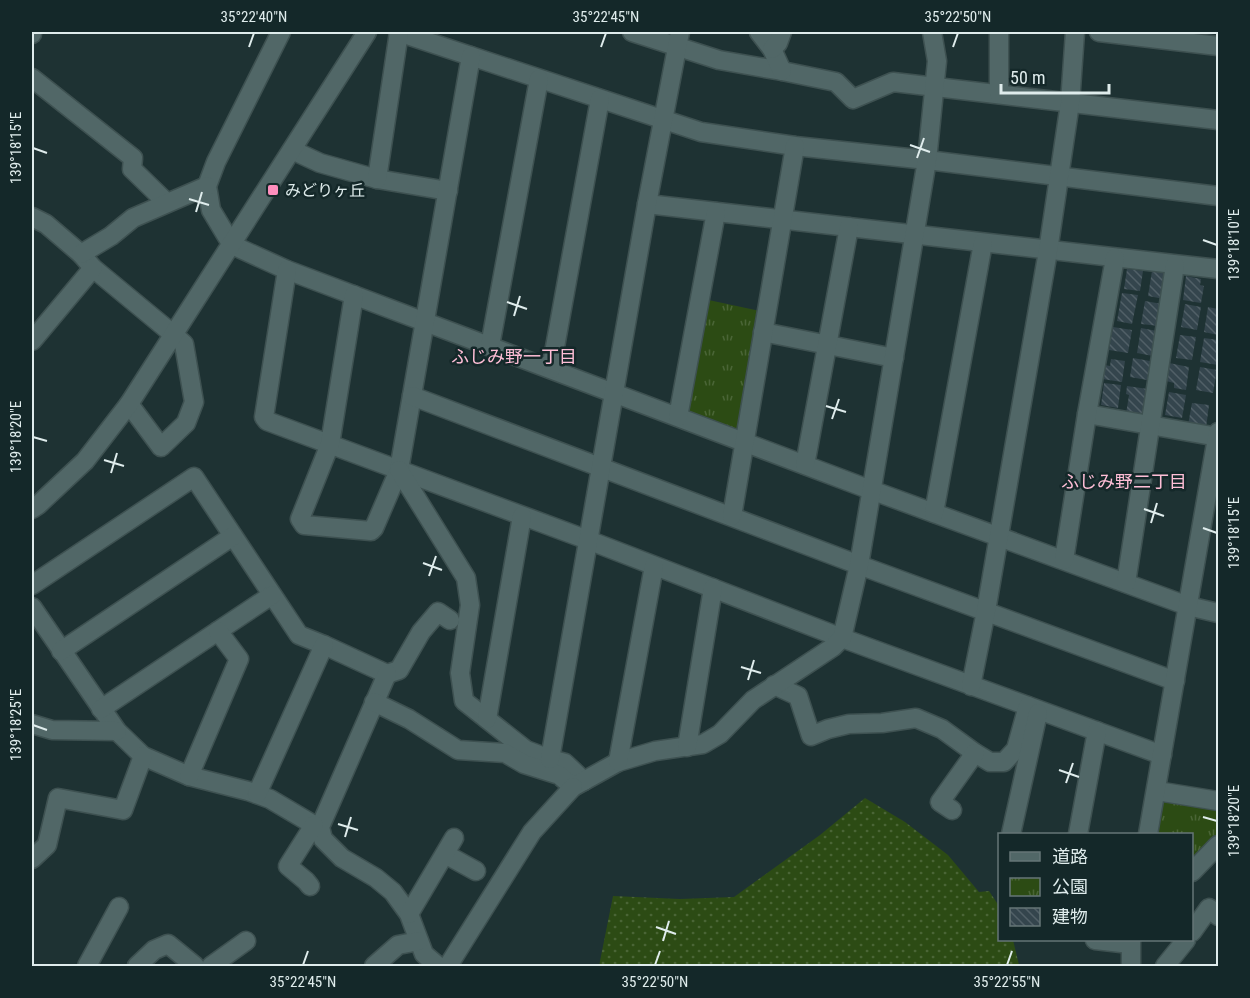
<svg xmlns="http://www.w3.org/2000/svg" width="1250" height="998" font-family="'Roboto Condensed','Noto Sans JP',sans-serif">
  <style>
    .grass { fill: url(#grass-dots) }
    .park { fill: url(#park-tufts) }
    .building { fill: url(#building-back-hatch) }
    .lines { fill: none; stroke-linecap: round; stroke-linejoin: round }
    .minor-casing { stroke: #3e5151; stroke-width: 21 }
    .minor { stroke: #516767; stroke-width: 18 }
    .ticks { fill: none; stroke: #dfecec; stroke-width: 2 }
    .poi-dot { fill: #fe8ebd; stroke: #142829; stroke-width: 2 }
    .labels { text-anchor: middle; stroke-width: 5; stroke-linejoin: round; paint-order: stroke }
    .poi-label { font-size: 16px; fill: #dfecec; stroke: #142829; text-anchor: start }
    .neighbourhood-label { font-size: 18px; fill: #febed6; stroke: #142829 }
    .neatline { fill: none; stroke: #dfecec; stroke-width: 2 }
    .ticks-label { font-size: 15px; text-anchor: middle; fill: #dfecec }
  </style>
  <defs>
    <pattern id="grass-dots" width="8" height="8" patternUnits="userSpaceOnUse" patternTransform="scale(1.5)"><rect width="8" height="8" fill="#2c4b14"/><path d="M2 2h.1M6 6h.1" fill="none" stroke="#4a6536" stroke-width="1.8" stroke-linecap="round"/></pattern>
    <pattern id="park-tufts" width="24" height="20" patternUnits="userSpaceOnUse" patternTransform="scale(1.5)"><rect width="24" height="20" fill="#2c4b14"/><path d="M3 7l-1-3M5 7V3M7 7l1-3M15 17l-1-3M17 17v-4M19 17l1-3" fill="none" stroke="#4a6536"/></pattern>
    <pattern id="building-back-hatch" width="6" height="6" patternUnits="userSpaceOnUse" patternTransform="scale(1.5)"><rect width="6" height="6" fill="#34454d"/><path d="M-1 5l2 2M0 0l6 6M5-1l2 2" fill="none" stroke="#516067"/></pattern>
  </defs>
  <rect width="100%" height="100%" fill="#1e3233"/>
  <path class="grass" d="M865,798l40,24 43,33 31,37 10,-1 10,15 1,34h13l6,25 -4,1h-416l14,-70 67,3 54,-2 86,-62z"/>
  <g class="park">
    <path d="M704,299l56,12 -22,121 -52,-21z"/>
    <path d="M1168,796l50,8v35l-26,28v-33h-36l5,-29z"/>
  </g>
  <g class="building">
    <path d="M1127,269l16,2 -3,20 -16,-2z"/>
    <path d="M1152,271l16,3 -4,25 -16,-3z"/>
    <path d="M1186,276l15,3 -1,6 4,1 -3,17 -18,-3z"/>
    <path d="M1122,293l16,2 -6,29 -15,-3z"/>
    <path d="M1145,301l17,3 -3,22 -18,-2z"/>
    <path d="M1185,304l16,3 -4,23 -16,-3z"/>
    <path d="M1208,307l10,2v26l-14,-3z"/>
    <path d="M1113,327l19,3 -4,23 -19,-3z"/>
    <path d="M1141,328l16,3 -4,25 -16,-3z"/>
    <path d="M1180,335l16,2 -4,23 -16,-2z"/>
    <path d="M1204,338l14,2 -1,10h1v15l-18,-3z"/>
    <path d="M1133,358l17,3 -3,19 -17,-3z"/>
    <path d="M1111,359l14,2 -3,21 -20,-3 3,-14 5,1z"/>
    <path d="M1169,363l20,4 -3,23 -12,-2v-5l-8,-2z"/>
    <path d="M1200,367l17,3 -4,23 -17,-3z"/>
    <path d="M1104,383l17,2 -3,23 -17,-3z"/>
    <path d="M1127,386l21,3 -4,28 -18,-3 3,-19 -3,-1z"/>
    <path d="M1169,392l17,3 -4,23 -17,-3z"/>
    <path d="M1192,403l17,2 -3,23 -18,-3z"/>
  </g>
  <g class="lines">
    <defs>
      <g id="minor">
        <path d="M281,32l-65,130 -9,24 4,24 21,35 55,25 584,220 317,116 30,7"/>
        <path d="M398,32l303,100 94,14 132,14 291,36"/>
        <path d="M632,32l87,28 63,11 54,11 17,17 40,-17 325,38"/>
        <path d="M759,32l13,17 10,22"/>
        <path d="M999,32v62"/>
        <path d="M1099,32l119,14"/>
        <path d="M32,34v-2"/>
        <path d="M772,49l6,-6 4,-11"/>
        <path d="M32,78l101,80 -1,11 35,34"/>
        <path d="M292,150l28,13 57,16 71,12"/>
        <path d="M377,179l22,-147"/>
        <path d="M647,204l571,65"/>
        <path d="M32,217l14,7 35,30 12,14 81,67 10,9 10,58 -8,21 -25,24 -32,-43"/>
        <path d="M81,254l30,-18 22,-18 74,-32"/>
        <path d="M287,270l-23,147 3,4 321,119 254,98 320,117"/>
        <path d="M354,295l-24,149 -30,75 4,6 67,6 3,-3 25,-58 72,-414"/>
        <path d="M763,332l131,26"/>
        <path d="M32,341l61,-73"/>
        <path d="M490,346l49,-267"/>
        <path d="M551,369l49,-270"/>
        <path d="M412,396l447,169 316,116"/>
        <path d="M1087,414l131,23"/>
        <path d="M678,417l38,-205"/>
        <path d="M805,465l44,-238"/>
        <path d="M399,470l67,108 4,27 -10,68 4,28 62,49 24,9 15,4 19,18"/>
        <path d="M32,509l6,-4 47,-44 44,-57 238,-372"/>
        <path d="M934,513l49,-270"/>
        <path d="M732,516l63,-370"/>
        <path d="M1064,560l23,-146 28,-156"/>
        <path d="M1126,583l49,-318"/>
        <path d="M32,585l162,-108 105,158 25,10 63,29 12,-4 22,-38 17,-20 12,8"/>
        <path d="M32,607l85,124 26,25 46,20 59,15 22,8 44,26 6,2"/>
        <path d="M61,651l172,-115"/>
        <path d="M387,674l-67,153 3,12 19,19 34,20 17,14 16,22 15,40 14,12"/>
        <path d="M774,685l24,11 13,40 17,-7 21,-5 33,-1 34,-5 26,11 33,24 15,9h14l12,-13 12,-43"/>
        <path d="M971,686l15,-75 62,-360 22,-148 5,-71"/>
        <path d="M374,702l35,17 49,31 47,3 19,11 35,11 14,12 45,-25 37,-11 48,-7 17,-10 33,-34 80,-53 9,-9 17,-73 68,-405 10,-99 -5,-29"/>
        <path d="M101,709l171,-114"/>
        <path d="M487,719l35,-203"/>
        <path d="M32,724l20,6 65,1"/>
        <path d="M687,747l26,-159"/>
        <path d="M550,759l97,-555 33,-172"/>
        <path d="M618,762l36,-196"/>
        <path d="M189,776l50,-117 -21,-28"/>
        <path d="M1157,791l61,10"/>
        <path d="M257,794l67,-149"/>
        <path d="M952,810l-12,-8 35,-49"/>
        <path d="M1011,834l27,-121"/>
        <path d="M1078,834l19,-103"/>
        <path d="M1148,834l70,-402"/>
        <path d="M445,854l31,17"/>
        <path d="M32,859l15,-14 11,-47 65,12 20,-54"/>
        <path d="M1192,872l26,-27"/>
        <path d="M310,886l-4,-5 -18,-15 26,-41"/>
        <path d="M409,914l45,-76"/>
        <path d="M1192,932l17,-24 9,8"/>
        <path d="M1095,940l35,4"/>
        <path d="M1131,940v26"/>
        <path d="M87,966l32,-59"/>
        <path d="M137,966l17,-16 14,-6 27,22"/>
        <path d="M211,966l35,-25"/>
        <path d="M374,966l24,-21 21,-4"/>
        <path d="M448,966l84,-134 41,-45"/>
        <path d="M1165,966l21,-26"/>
      </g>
    </defs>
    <use href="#minor" class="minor-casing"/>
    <use href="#minor" class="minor"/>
  </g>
  <path class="ticks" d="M249,47l5,-14M601,47l5,-14M953,47l5,-14M910,145l20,7M33,148l14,5M917,158l7,-20M189,199l20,6M196,212l6,-20M1203,240l14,5M507,302l20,7M514,316l6,-20M826,406l20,6M832,419l7,-20M33,437l14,4M104,460l20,6M111,473l6,-20M1144,509l20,7M1151,523l6,-20M1203,528l14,5M423,563l19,7M429,576l7,-20M741,667l20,6M748,680l6,-20M33,725l14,5M1059,770l20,7M1066,783l7,-20M1203,817l14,4M338,824l20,6M345,837l6,-20M656,927l20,7M663,941l6,-20M303,965l5,-14M655,965l5,-14M1007,965l5,-14"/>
  <rect class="poi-dot" x="267" y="184" width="12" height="12" rx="3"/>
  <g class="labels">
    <g class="poi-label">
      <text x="285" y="196">みどりヶ丘</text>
    </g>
    <g class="neighbourhood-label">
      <text x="514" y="363">ふじみ野一丁目</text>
      <text x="1124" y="488">ふじみ野二丁目</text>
    </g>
  </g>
  <rect width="1250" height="998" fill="none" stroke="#142829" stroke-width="66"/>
  <rect x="998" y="833" width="195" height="108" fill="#142829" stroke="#657677" stroke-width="1.5"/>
  <rect x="1010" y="852" width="30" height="9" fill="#516767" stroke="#657677" stroke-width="1.5"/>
  <text x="1052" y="863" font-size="18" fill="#dfecec">道路</text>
  <rect x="1010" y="878" width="30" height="18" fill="url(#park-tufts)" stroke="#657677" stroke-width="1.5"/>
  <text x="1052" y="893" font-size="18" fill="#dfecec">公園</text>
  <rect x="1010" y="908" width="30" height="18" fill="url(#building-back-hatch)" stroke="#657677" stroke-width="1.5"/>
  <text x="1052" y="923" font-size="18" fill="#dfecec">建物</text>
  <path d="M1001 84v9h108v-9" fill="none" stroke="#dfecec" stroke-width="3"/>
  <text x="1010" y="84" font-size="18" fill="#dfecec" stroke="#142829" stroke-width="4.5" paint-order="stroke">50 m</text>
  <rect x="33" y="33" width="1184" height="932" class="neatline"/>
  <g class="ticks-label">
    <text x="254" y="22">35°22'40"N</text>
    <text x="606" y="22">35°22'45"N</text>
    <text x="958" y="22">35°22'50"N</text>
    <text transform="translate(16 148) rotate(-90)" y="5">139°18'15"E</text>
    <text transform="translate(1234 245) rotate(-90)" y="5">139°18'10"E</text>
    <text transform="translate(16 437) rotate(-90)" y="5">139°18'20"E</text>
    <text transform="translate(1234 533) rotate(-90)" y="5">139°18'15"E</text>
    <text transform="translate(16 725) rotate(-90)" y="5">139°18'25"E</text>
    <text transform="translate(1234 821) rotate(-90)" y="5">139°18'20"E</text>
    <text x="303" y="987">35°22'45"N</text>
    <text x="655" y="987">35°22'50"N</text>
    <text x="1007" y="987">35°22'55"N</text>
  </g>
</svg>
